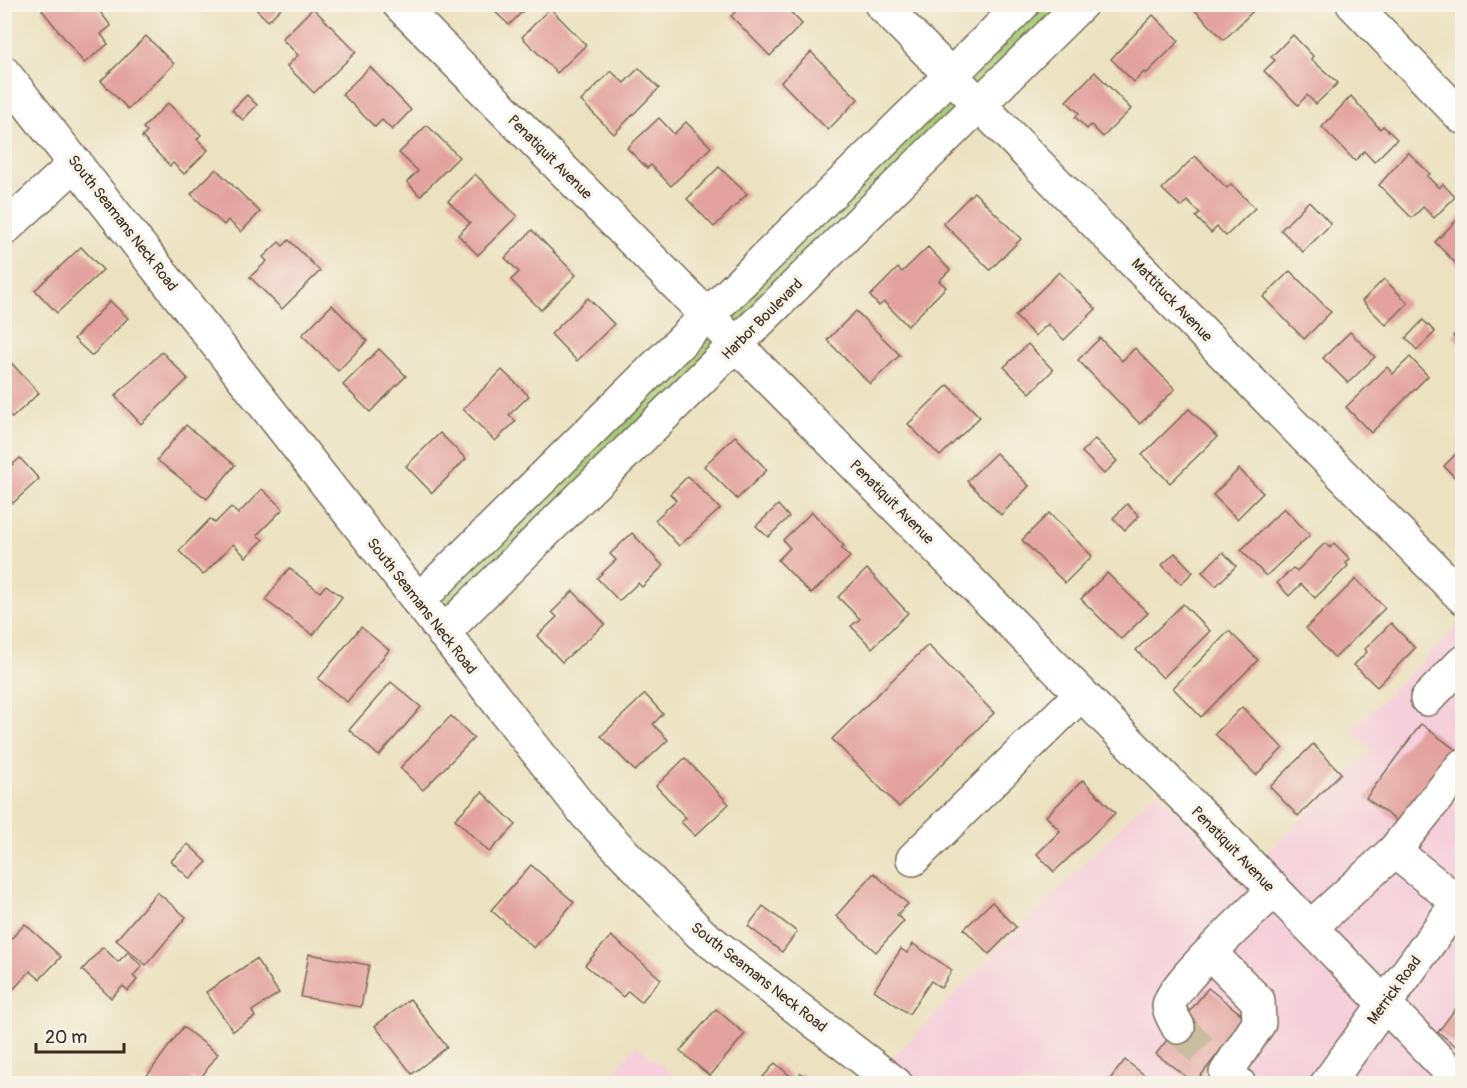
<svg xmlns="http://www.w3.org/2000/svg" width="1467" height="1088" font-family="Pangolin,sans-serif">
  <style>
    .built { fill: #f5cfdb }
    .green { fill: #a5cc76; stroke: #707b4a; stroke-width: 1.5 }
    .building { fill: #e3a29f }
    .lines { fill: none; stroke-linecap: round; stroke-linejoin: round }
    .minor-tunnel { stroke: #c9bda0; stroke-width: 33; stroke-dasharray: 33 16; stroke-linecap: butt }
    .minor-casing { stroke: #796a57; stroke-width: 36 }
    .major-casing { stroke: #796a57; stroke-width: 36 }
    .minor { stroke: #fff; stroke-width: 33 }
    .major { stroke: #fff; stroke-width: 33 }
    .labels { text-anchor: middle; stroke-width: 6; stroke-linejoin: round; paint-order: stroke }
    .street-label { font-size: 15px; fill: #3b2a1e; stroke: #f7f3e8 }
  </style>
  <rect width="100%" height="100%" fill="#f7f3e8"/>
  <filter id="ink" filterUnits="userSpaceOnUse"><feTurbulence type="fractalNoise" baseFrequency=".0167" numOctaves="2"/><feDisplacementMap in="SourceGraphic" scale="12" xChannelSelector="R" yChannelSelector="G"/><feConvolveMatrix kernelMatrix="1 2 1 2 8 2 1 2 1" color-interpolation-filters="sRGB"/></filter>
  <filter id="wash" filterUnits="userSpaceOnUse"><feTurbulence type="fractalNoise" baseFrequency=".008" numOctaves="4" result="noise"/><feDisplacementMap in="SourceGraphic" scale="24" xChannelSelector="R" yChannelSelector="G"/><feGaussianBlur stdDeviation="1.35" result="paint"/><feColorMatrix in="noise" values="0 0 0 0 0 0 0 0 0 0 0 0 0 0 0 0 0 1.4 0 .05"/><feComposite in="paint" operator="in"/></filter>
  <g filter="url(#wash)">
    <rect width="100%" height="100%" fill="#ece2c1"/>
    <g class="built">
      <path d="M1462,622v461l-563,1 -9,-24 266,-269 87,86 128,-127 -19,-20z"/>
      <path d="M636,1045l48,38h-79z"/>
    </g>
    <g class="green">
      <path d="M1032,5h43l-95,93 -21,-21z"/>
      <path d="M950,84l21,22 -233,231 -22,-22z"/>
      <path d="M705,325l22,22 -282,276 -18,-22z"/>
    </g>
    <g id="blocks">
      <g class="building">
        <path d="M49,4h45l17,22 -10,8 7,10 -24,19 -42,-53z"/>
        <path d="M251,4h34l-17,17z"/>
        <path d="M743,4h29l4,5 7,-5 19,20 -32,32 -39,-40z"/>
        <path d="M1189,4h71l-36,36z"/>
        <path d="M488,5h41l-20,20z"/>
        <path d="M313,8l43,44 -42,41 -27,-27 11,-11 -16,-16z"/>
        <path d="M550,8l36,37 -29,28 -35,-36z"/>
        <path d="M1153,15l26,26 -33,33 -2,-2 -10,10 -23,-23z"/>
        <path d="M1293,35l20,21 -2,3 27,24 -22,21 -9,-9 -9,10 -34,-34 11,-11 -4,-3z"/>
        <path d="M146,36l28,28 -46,45 -27,-28z"/>
        <path d="M811,52l47,47 -30,31 -47,-48z"/>
        <path d="M370,67l41,43 -19,20 -10,-10 -7,7 -33,-33z"/>
        <path d="M639,68l20,20 -45,46 -33,-33 30,-30 13,12z"/>
        <path d="M1095,72l36,37 -28,28 -12,-12 -4,4 -12,-12 4,-4 -13,-12z"/>
        <path d="M247,95l10,10 -14,15 -11,-10z"/>
        <path d="M1351,96l29,33 3,-3 14,13 -23,23 -10,-11 -9,10 -33,-34z"/>
        <path d="M168,103l33,32 -4,4 11,11 -24,24 -11,-11 -3,3 -28,-29 5,-5 -4,-4z"/>
        <path d="M659,118l15,16 12,-12 25,25 -40,39 -20,-21 -4,3 -20,-20z"/>
        <path d="M427,125l32,32 -39,39 -13,-14 11,-11 -19,-18z"/>
        <path d="M1408,152l22,22 -3,2 12,12 4,-4 12,13 -21,21 -11,-11 -11,11 -33,-33z"/>
        <path d="M1195,156l32,32 4,-4 24,24 -29,28 -9,-9 -6,6 -15,-16 4,-4 -13,-12 -6,6 -19,-18z"/>
        <path d="M719,167l28,27 -33,33 -27,-28z"/>
        <path d="M216,169l44,43 -19,20 -13,-12 -4,5 -33,-31z"/>
        <path d="M475,174l42,42 -39,39 -20,-20 12,-12 -22,-22z"/>
        <path d="M974,192l47,47 -31,31 -47,-47z"/>
        <path d="M1309,201l22,23 -28,28 -22,-22z"/>
        <path d="M1462,215v55l-27,-28z"/>
        <path d="M532,230l44,45 -35,35 -30,-30 8,-8 -14,-14z"/>
        <path d="M289,240l31,31 -38,38 -32,-32 17,-16 -4,-4 16,-15 4,4z"/>
        <path d="M81,247l22,23 -46,43 -22,-23z"/>
        <path d="M928,247l22,23 -11,11 7,6 -38,39 -24,-24 -5,4 -9,-10 28,-28 4,4z"/>
        <path d="M1290,271l41,41 -27,27 -41,-42z"/>
        <path d="M1059,272l37,37 -32,31 -16,-16 -13,12 -20,-20z"/>
        <path d="M1384,279l24,24 -22,22 -24,-24z"/>
        <path d="M588,298l26,26 -37,37 -26,-27z"/>
        <path d="M110,301l18,17 -36,38 -18,-17z"/>
        <path d="M332,305l35,36 -29,30 -36,-36z"/>
        <path d="M856,311l44,44 -30,29 -43,-44z"/>
        <path d="M1423,320l12,12 -18,18 -11,-12z"/>
        <path d="M1462,326v20l-9,-10z"/>
        <path d="M1350,332l25,25 -27,26 -25,-25z"/>
        <path d="M1100,338l22,23 13,-13 40,41 -35,35 -62,-64z"/>
        <path d="M1028,344l25,26 -23,23 -26,-26z"/>
        <path d="M379,349l27,27 -36,36 -27,-27z"/>
        <path d="M162,352l26,27 -47,45 -26,-28z"/>
        <path d="M4,355l35,38 -27,25 -8,-8z"/>
        <path d="M1410,357l18,19 -57,57 -25,-26 41,-40 6,7z"/>
        <path d="M502,370l27,26 -20,19 7,6 -21,20 -32,-32z"/>
        <path d="M948,385l32,32 -40,39 -32,-32z"/>
        <path d="M1189,409l28,28 -47,46 -28,-28z"/>
        <path d="M186,425l49,40 -28,34 -50,-39z"/>
        <path d="M440,433l26,26 -34,34 -26,-27z"/>
        <path d="M735,436l32,34 -30,29 -33,-33z"/>
        <path d="M1095,439l22,22 -13,13 -22,-22z"/>
        <path d="M1462,448v28l-4,5 -14,-15z"/>
        <path d="M996,453l33,33 -28,29 -34,-34z"/>
        <path d="M20,458l19,21 -26,24 -9,-9v-22z"/>
        <path d="M1239,469l24,24 -26,26 -24,-24z"/>
        <path d="M688,476l32,33 -41,37 -24,-26 21,-20 -6,-6z"/>
        <path d="M262,489l21,20 -26,26 6,5 -17,17 -13,-13 -30,31 -24,-24 31,-32 5,4 16,-16 7,7z"/>
        <path d="M1127,504l12,12 -14,14 -12,-12z"/>
        <path d="M778,505l11,12 -21,20 -12,-11z"/>
        <path d="M1284,508l26,27 -44,41 -25,-26z"/>
        <path d="M812,512l32,34 -3,2 9,9 -39,37 -33,-34 12,-12 -7,-8z"/>
        <path d="M1049,513l43,43 -27,27 -43,-43z"/>
        <path d="M632,533l31,33 -21,21 -4,-4 -19,18 -22,-23 19,-18 -6,-6z"/>
        <path d="M1325,543l5,5 4,-5 16,16 -4,4 2,3 -33,32 -14,-14 -12,12 -12,-13 16,-15 4,3z"/>
        <path d="M1223,552l13,14 -20,20 -14,-14z"/>
        <path d="M1175,553l18,19 -12,12 -19,-19z"/>
        <path d="M289,568l31,24 6,-7 16,12 -29,38 -48,-35z"/>
        <path d="M867,569l41,44 -36,35 -21,-22 9,-7 -22,-22z"/>
        <path d="M1107,573l41,40 -27,26 -40,-40z"/>
        <path d="M1356,579l29,29 -50,50 -29,-30z"/>
        <path d="M573,591l32,33 -43,38 -25,-26 20,-19 -5,-5z"/>
        <path d="M1183,604l27,27 -47,47 -27,-28z"/>
        <path d="M1391,623l24,25 -38,39 -23,-22 13,-13 -2,-3z"/>
        <path d="M361,627l28,23 -42,52 -29,-23z"/>
        <path d="M1229,631l29,29 -57,57 -28,-29z"/>
        <path d="M928,645l66,68 -95,94 -67,-68z"/>
        <path d="M391,682l30,25 -42,49 -30,-26z"/>
        <path d="M645,694l18,20 -10,10 15,16 -33,31 -34,-35z"/>
        <path d="M1242,707l41,41 -27,27 -41,-41z"/>
        <path d="M451,716l23,22 -51,52 -23,-22z"/>
        <path d="M1421,724l35,26 -55,74 -35,-26z"/>
        <path d="M1313,744l28,29 -43,43 -28,-29z"/>
        <path d="M685,758l44,46 -34,32 -14,-14 5,-4 -30,-32z"/>
        <path d="M1083,780l32,33 -61,59 -17,-18 23,-23 -14,-15z"/>
        <path d="M482,792l34,33 -27,27 -34,-33z"/>
        <path d="M188,844l19,18 -17,17 -19,-18z"/>
        <path d="M531,865l43,37 -40,46 -43,-38z"/>
        <path d="M874,873l34,31 -11,11 7,6 -28,31 -40,-36z"/>
        <path d="M157,892l29,25 -40,48 -30,-25z"/>
        <path d="M992,902l24,25 -27,27 -25,-25z"/>
        <path d="M763,906l34,26 -15,20 -34,-26z"/>
        <path d="M25,924l36,33 -21,22 -10,-8 -18,20 -8,-7v-38z"/>
        <path d="M611,936l50,43 -20,23 -13,-11 -5,6 -38,-32z"/>
        <path d="M913,944l39,26 -11,18 -10,-7 -22,33 -35,-24 27,-41 6,4z"/>
        <path d="M103,947l15,15 10,-10 14,14 -9,10 4,4 -9,11 -5,-5 -12,12 -29,-28z"/>
        <path d="M309,954l60,11 -8,42 -60,-10z"/>
        <path d="M256,959l23,34 -27,18 3,6 -22,14 -27,-39z"/>
        <path d="M1208,988l38,30 -51,65 -39,-29z"/>
        <path d="M410,999l37,48 -35,27 -37,-48z"/>
        <path d="M1462,1000v51l-24,-19z"/>
        <path d="M716,1009l29,25 -35,42 -30,-25z"/>
        <path d="M183,1027l35,27 -20,28 -5,-4 -4,6h-34l-9,-7z"/>
        <path d="M1125,1060l31,24h-50z"/>
        <path d="M775,1063l20,17 6,-7 12,11h-56z"/>
      </g>
    </g>
  </g>
  <g filter="url(#ink)">
    <use href="#blocks" fill-opacity="0" stroke="#796a57" stroke-width="1.5"/>
    <g class="lines">
      <path class="minor-tunnel" d="M1178,1027l34,33"/>
      <defs>
        <g id="minor">
          <path d="M399,4l820,829 243,251"/>
          <path d="M881,4l581,593"/>
          <path d="M1353,4l109,113"/>
          <path d="M4,73l582,741 115,120 195,150"/>
          <path d="M4,229l72,-66"/>
          <path d="M418,601l605,-597"/>
          <path d="M443,633l638,-629"/>
          <path d="M1427,699l35,-36"/>
          <path d="M913,859l168,-165"/>
          <path d="M1458,902l-64,-51 68,-85"/>
          <path d="M1311,927l83,-76"/>
          <path d="M1210,953l48,48 1,22 -33,50 13,11"/>
          <path d="M1178,1027c-3,-6 -9,-15 -9,-21 0,-19 88,-99 105,-116"/>
        </g>
        <path id="major" d="M1327,1084l135,-187"/>
      </defs>
      <use href="#minor" class="minor-casing"/>
      <use href="#major" class="major-casing"/>
      <use href="#minor" class="minor"/>
      <use href="#major" class="major"/>
    </g>
  </g>
  <g class="labels">
    <g class="street-label">
      <text transform="translate(550 157) rotate(45)" y="5">Penatiquit Avenue</text>
      <text transform="translate(123 223) rotate(52)" y="5">South Seamans Neck Road</text>
      <text transform="translate(1172 300) rotate(46)" y="5">Mattituck Avenue</text>
      <text transform="translate(762 319) rotate(-45)" y="5">Harbor Boulevard</text>
      <text transform="translate(892 502) rotate(45)" y="5">Penatiquit Avenue</text>
      <text transform="translate(422 606) rotate(52)" y="5">South Seamans Neck Road</text>
      <text transform="translate(1233 849) rotate(46)" y="5">Penatiquit Avenue</text>
      <text transform="translate(759 977) rotate(38)" y="5">South Seamans Neck Road</text>
      <text transform="translate(1394 990) rotate(-54)" y="5">Merrick Road</text>
    </g>
  </g>
  <rect width="1467" height="1088" fill="none" stroke="#f7f3e8" stroke-width="24"/>
  <path d="M36 1043v9h88v-9" fill="none" stroke="#3b2a1e" stroke-width="3"/>
  <text x="45" y="1043" font-size="18" fill="#3b2a1e" stroke="#f7f3e8" stroke-width="4.5" paint-order="stroke">20 m</text>
</svg>
